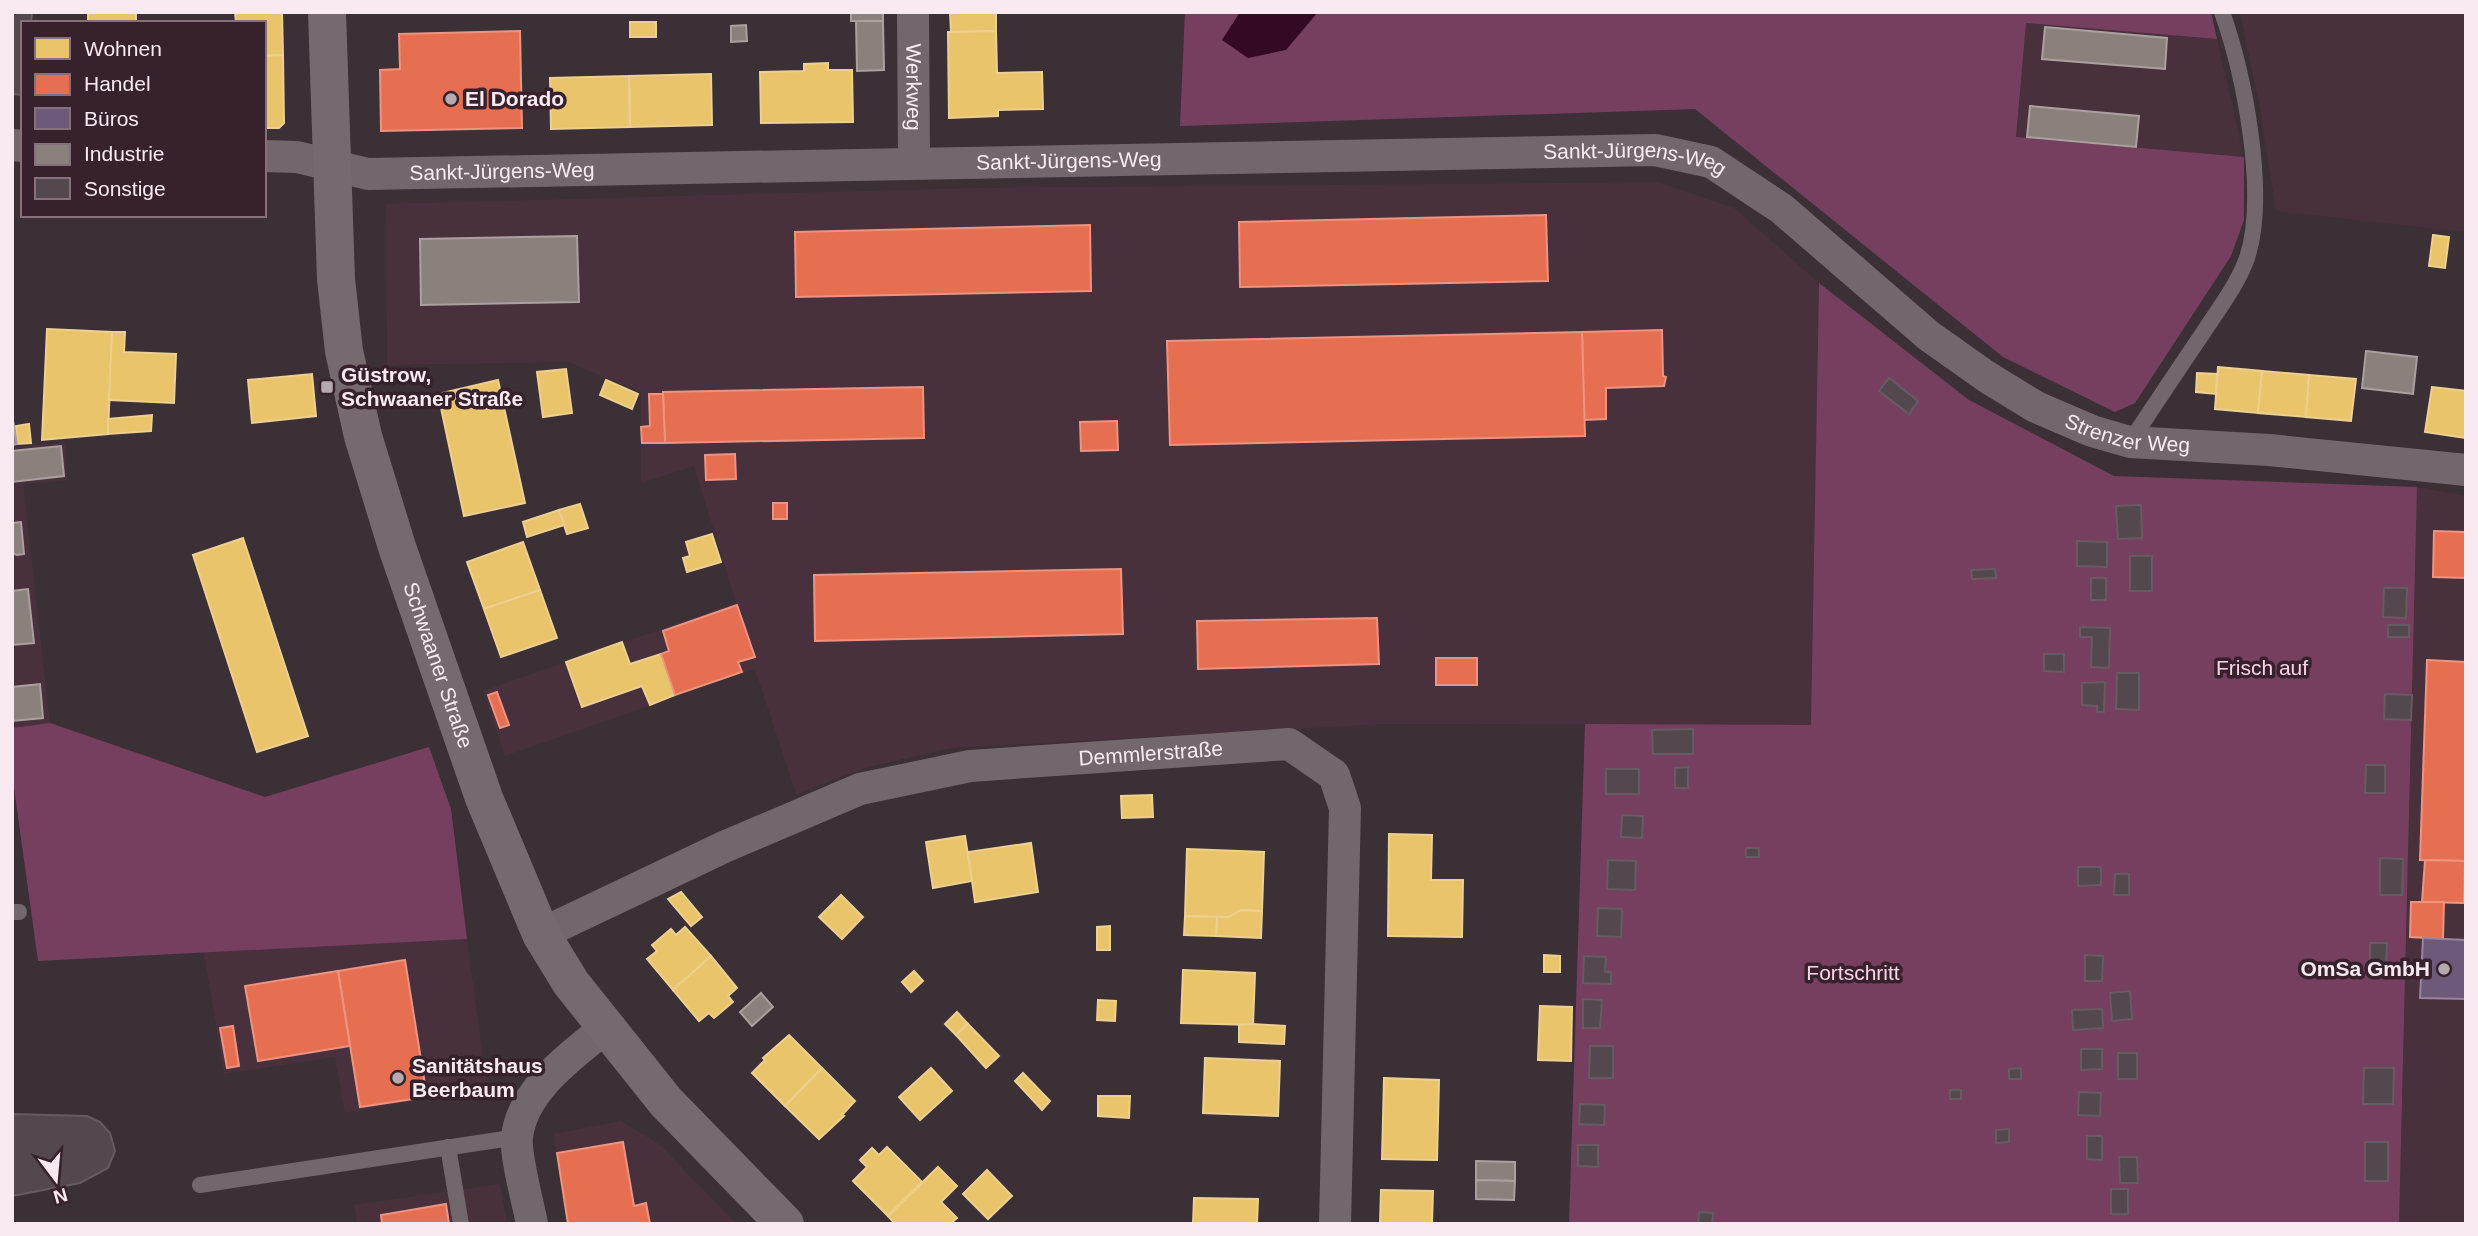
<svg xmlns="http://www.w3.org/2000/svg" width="2478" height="1236" font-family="Helvetica,sans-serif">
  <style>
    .built { fill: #49303d }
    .green { fill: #773f5f }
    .water { fill: #340924 }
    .homes { fill: #e9c46a; stroke: #eecf92; stroke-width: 2 }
    .shops { fill: #e76f51; stroke: #ec9481; stroke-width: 2 }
    .offices { fill: #6d597a; stroke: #97849e; stroke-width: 2 }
    .industry { fill: #8a817c; stroke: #aba09f; stroke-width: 2 }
    .building { fill: #52484d; stroke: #655b60; stroke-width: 2 }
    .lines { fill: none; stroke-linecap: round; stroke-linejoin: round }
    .service { stroke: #72676d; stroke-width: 16 }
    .minor { stroke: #72676d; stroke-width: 32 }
    .secondary { stroke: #766970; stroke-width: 38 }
    .poi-dot { fill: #b6a9b0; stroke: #36212c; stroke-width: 2.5 }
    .labels { text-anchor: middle; stroke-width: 7; stroke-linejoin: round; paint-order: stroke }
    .street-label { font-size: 21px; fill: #f9eaf1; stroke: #36212c }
    .poi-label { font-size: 21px; font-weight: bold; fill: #f9eaf1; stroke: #36212c; text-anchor: start }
    .park-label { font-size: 21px; fill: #fbd2e6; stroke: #36212c }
  </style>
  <rect width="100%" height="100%" fill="#3b3036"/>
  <g class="built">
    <path d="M2240,12h226v220l-190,-21 -16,-103z"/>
    <path d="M2026,23l191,16 27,118 -228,-19z"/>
    <path d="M1658,182l76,26 85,75 -7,442 -432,-1 -428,24 -84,19 -72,27 -41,-125 -250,87 -22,-65 253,-88 -42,-137 -53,17v-91l-73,-30 -181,3 -1,-161 587,-16z"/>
    <path d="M12,411l6,36 47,-5 2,38 -44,5 27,238 -38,5z"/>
    <path d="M2417,487l49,9v728h-67z"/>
    <path d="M467,939l20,149 -142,25 -10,-56 -111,17 -20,-122z"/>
    <path d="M621,1121l38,23 77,80h-168l-14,-90z"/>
    <path d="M500,1184l7,40h-150l-3,-19z"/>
  </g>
  <g class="green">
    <path d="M1185,12h1026l6,27 -191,-16 -10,114 228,20v63l-13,36 -96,147 -20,9 -112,-55 -308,-248 -515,17z"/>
    <path d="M1819,283l150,117 145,76 303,11 -18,737h-830l16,-500 226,1z"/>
    <path d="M50,723l215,74 164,-50 22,62 16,130 -429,22 -26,-188v-45z"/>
  </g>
  <path class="water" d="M1240,12h78l-32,38 -38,8 -26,-18z"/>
  <g class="homes">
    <rect x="88" y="12" width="48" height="11"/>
    <path d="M235,12h47l1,43 -19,1v-33h-28z"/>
    <path d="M950,12h46v19l-45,1z"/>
    <rect x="630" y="22" width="26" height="15"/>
    <path d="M996,31l1,42 45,-1 1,37 -45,1v6l-49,2 -1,-86z"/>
    <path d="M283,55l1,68 -5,5h-15v-72z"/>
    <path d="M828,63v7h24l1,52 -92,1 -1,-51 44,-1v-7z"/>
    <path d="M711,74l1,51 -82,2 -1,-51z"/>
    <path d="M629,76l1,51 -79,2 -1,-51z"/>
    <path d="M2433,235l16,2 -4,31 -16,-2z"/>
    <path d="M47,329l65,3 -4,102 -66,6z"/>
    <path d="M112,332h13l-1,20 52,2 -2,49 -65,-3z"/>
    <path d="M2218,367l44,4 -4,42 -43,-4z"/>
    <path d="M566,369l6,44 -29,4 -6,-45z"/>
    <path d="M2262,371l47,4 -3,42 -48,-4z"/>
    <path d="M2197,373l20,1 -1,20 -20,-2z"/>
    <path d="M312,374l4,42 -64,7 -4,-43z"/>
    <path d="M2309,375l47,4 -5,42 -45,-4z"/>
    <path d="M498,380l27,123 -61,13 -26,-122z"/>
    <path d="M606,380l32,14 -6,15 -32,-14z"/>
    <path d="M2432,387l34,4v47l-41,-6z"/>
    <path d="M152,415l-1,16 -43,3v-15z"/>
    <path d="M29,424l2,19 -14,1 -1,-18z"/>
    <path d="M580,504l8,24 -21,6 -8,-24z"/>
    <path d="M559,510l5,15 -37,12 -4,-15z"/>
    <path d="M712,534l9,28 -34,10 -4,-14 7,-2 -4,-14z"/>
    <path d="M243,538l65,198 -51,16 -64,-197z"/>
    <path d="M523,542l17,48 -56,19 -17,-47z"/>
    <path d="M540,590l17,48 -56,19 -17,-48z"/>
    <path d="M622,642l8,22 31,-10 14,41 -25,10 -8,-19 -60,21 -16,-45z"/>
    <path d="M1152,795l1,22 -31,1 -1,-22z"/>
    <path d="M1389,834l43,1 -1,45h32l-1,57 -74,-1z"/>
    <path d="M965,836l7,45 -39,7 -7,-46z"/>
    <path d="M1031,843l7,49 -63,10 -7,-50z"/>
    <path d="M1187,849l77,3 -2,59 -21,-1 -12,7 -44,-1z"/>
    <path d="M681,892l21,25 -11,9 -23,-27z"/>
    <path d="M841,895l22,22 -21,22 -23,-22z"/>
    <path d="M1241,910l21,1 -1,27 -45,-2 1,-19h12z"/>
    <path d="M1185,916l32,1 -1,19 -32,-1z"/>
    <path d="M1110,926v24h-13v-23z"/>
    <path d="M685,927l26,29 -38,34 -26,-31 10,-8 -5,-6 19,-16 5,6z"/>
    <path d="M1544,955l16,1v16h-16z"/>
    <path d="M711,956l26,32 -9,8 5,6 -19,16 -5,-5 -10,8 -26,-31z"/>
    <path d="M1183,970l72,3 -2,52 -72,-2z"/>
    <path d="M914,971l9,10 -12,11 -9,-10z"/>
    <path d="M1098,1000l18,1 -1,20 -18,-1z"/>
    <path d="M1540,1006l32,1 -1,54 -33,-1z"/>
    <path d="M957,1012l11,12 -12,11 -11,-11z"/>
    <path d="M968,1024l31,32 -13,12 -30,-33z"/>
    <path d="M1253,1024l32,2 -1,18 -45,-2v-17z"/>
    <path d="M789,1035l33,33 -37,38 -33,-33 13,-13 -2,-2z"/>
    <path d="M1205,1058l75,3 -2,55 -75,-3z"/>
    <path d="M822,1068l33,33 -13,14 2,1 -25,23 -34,-33z"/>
    <path d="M931,1068l21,23 -32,29 -21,-23z"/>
    <path d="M1023,1073l27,28 -8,9 -27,-29z"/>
    <path d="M1384,1078l55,2 -2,80 -55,-1z"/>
    <path d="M1098,1096h32l-1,22 -31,-2z"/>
    <path d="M887,1147l35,35 -34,34 -35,-35 14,-14 -7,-7 12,-12 7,7z"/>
    <path d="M938,1167l19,19 -16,16 16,16 -7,6h-55l-7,-8z"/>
    <path d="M987,1170l25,26 -24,23 -25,-25z"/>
    <path d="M1381,1190l52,1 -1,33h-52z"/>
    <path d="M1194,1198l64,1 -1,25h-64z"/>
  </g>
  <g class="shops">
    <path d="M520,31l2,97 -141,3 -1,-61 20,-1 -1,-35z"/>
    <path d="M1546,215l2,66 -308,6 -1,-65z"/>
    <path d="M1090,225l1,66 -295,6 -1,-65z"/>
    <path d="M1662,330l1,46 3,1 -2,9 -58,2v31l-22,1 -2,-88z"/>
    <path d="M1582,332l3,104 -415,9 -3,-104z"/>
    <path d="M923,387l1,51 -259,5 -2,-51z"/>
    <path d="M649,394h14l2,49h-23l-1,-16 9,-1z"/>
    <path d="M1117,421l1,29 -37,1 -1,-29z"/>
    <path d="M735,454l1,25 -30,1 -1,-25z"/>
    <rect x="773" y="503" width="14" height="16"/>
    <path d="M2434,531l32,1v46l-33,-1z"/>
    <path d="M1121,569l2,65 -308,7 -1,-66z"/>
    <path d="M737,605l18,52 -17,5 4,10 -67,23 -14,-41 8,-3 -6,-20z"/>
    <path d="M1377,618l2,46 -181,5 -1,-48z"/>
    <rect x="1436" y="658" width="41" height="27"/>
    <path d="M2427,660l39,2v199l-46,-1z"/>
    <path d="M497,692l12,33 -9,3 -12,-33z"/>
    <path d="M2425,860l40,1 -1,42 -42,-1z"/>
    <path d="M2411,902h33l-1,37 -33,-2z"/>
    <path d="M405,960l22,137 -67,10 -22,-136z"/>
    <path d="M338,971l12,75 -92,15 -13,-75z"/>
    <path d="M233,1026l6,40 -12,2 -7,-40z"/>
    <path d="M623,1142l11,64 12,-3 4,21h-82l-11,-71z"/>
    <path d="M446,1204l3,20h-67l-1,-9z"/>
  </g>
  <path class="offices" d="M2423,938l43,2v59l-46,-1z"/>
  <g class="industry">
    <rect x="851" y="12" width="32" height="9"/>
    <path d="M856,21h27l1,49 -27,1z"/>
    <path d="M746,25l1,16 -16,1v-16z"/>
    <path d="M2045,27l122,11 -2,31 -123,-10z"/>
    <path d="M2030,106l109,10 -3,31 -109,-10z"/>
    <path d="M577,236l2,66 -158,3 -1,-66z"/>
    <path d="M2366,351l51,6 -4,37 -51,-6z"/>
    <path d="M12,415l5,29 -5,1z"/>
    <path d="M61,446l3,30 -52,6v-31z"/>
    <path d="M21,522l3,32 -7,1 -5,-2v-30z"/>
    <path d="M28,589l6,54 -22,2v-54z"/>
    <path d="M40,684l3,34 -31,3v-34z"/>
    <path d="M761,993l12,14 -21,19 -12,-14z"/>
    <path d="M1476,1161l39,1v19l-39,-1z"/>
    <path d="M1476,1180l39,1 -1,19 -38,-1z"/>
  </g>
  <g class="building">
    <path d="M12,12l20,1 -1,10h-8v72l-11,-1z"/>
    <path d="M1889,378l29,23 -9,13 -30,-23z"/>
    <path d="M2141,505l1,33 -24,1 -2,-33z"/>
    <path d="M2077,541l30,1v25l-30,-1z"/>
    <rect x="2130" y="556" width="22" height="35"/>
    <path d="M1995,569l1,9 -24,1 -1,-9z"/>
    <rect x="2091" y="578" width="15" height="22"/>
    <path d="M2384,588h23l-1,30 -23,-1z"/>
    <rect x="2388" y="625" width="21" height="12"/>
    <path d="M2080,627l30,1 -1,40 -18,-1 1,-30h-12z"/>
    <path d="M2044,654h20v18l-20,-1z"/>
    <path d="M2117,673h22v37l-23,-1z"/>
    <path d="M2105,682l-1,30h-7v-6l-15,-1v-22z"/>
    <path d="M2385,694l27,1 -1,25 -27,-1z"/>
    <path d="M1693,729v25h-40l-1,-24z"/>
    <path d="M2366,765h19v28h-20z"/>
    <path d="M1688,767v21h-13v-20z"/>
    <rect x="1606" y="769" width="33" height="25"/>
    <path d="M1622,815l21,1 -1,22 -21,-1z"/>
    <rect x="1746" y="848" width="13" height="9"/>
    <path d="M2380,858l23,1 -1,36h-22z"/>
    <path d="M1608,860l28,1 -1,29 -28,-1z"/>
    <path d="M2078,867h23v18l-23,1z"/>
    <path d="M2115,874h14v21h-15z"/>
    <path d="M1598,908l24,1 -1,28 -24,-1z"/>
    <path d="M2370,943h17l-1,24h-16z"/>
    <path d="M2085,955l18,1 -1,25h-17z"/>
    <path d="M1584,956l22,1 -1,15h6v12l-28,-1z"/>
    <path d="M2130,991l2,28 -20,2 -2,-28z"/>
    <path d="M1583,999l19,1 -2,28h-17z"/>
    <path d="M2102,1009l1,19 -30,2 -1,-20z"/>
    <path d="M1590,1046h23v32h-24z"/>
    <path d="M2081,1049h21v20l-21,1z"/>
    <rect x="2118" y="1053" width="19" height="26"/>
    <path d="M2021,1068v11h-12v-10z"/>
    <path d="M2364,1068h30l-1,36h-30z"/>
    <rect x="1950" y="1090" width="11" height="9"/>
    <path d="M2079,1092l22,1 -1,23 -22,-1z"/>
    <path d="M1580,1104l25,1 -1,20 -25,-1z"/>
    <path d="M12,1114l75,2 13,6 10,11 5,18 -7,17 -28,15 -68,13z"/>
    <path d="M2009,1129v13l-13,1v-13z"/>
    <path d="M2087,1136h15v24l-15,-1z"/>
    <rect x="2365" y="1142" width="23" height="39"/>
    <path d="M1578,1145h20v22l-20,-1z"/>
    <path d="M2119,1157h18l1,26h-18z"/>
    <rect x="2111" y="1189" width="17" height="25"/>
    <path d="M1699,1212l14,1 -1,11h-14z"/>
  </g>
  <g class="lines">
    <g class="service">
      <path d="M2130,442c24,-36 47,-71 71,-106 16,-25 36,-50 46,-78 21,-64 -3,-184 -25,-246"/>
      <path d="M12,912h7"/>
      <path d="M448,1147l13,77"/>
      <path d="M200,1185l317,-48"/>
    </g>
    <g class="minor">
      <path id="s1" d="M913,12l1,151"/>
      <path d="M12,145l11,1"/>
      <path id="s2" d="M264,156l33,1 71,17 1287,-24 56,12 71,47 147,127 58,41 49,30 56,24 38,11 139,8 197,20"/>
      <path id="s3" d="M541,934l183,-87 136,-58 110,-23 319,-22 45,31 11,33 -10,416"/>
      <path d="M532,1224c-4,-22 -17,-68 -15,-87 5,-47 54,-81 87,-108"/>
    </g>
    <path class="secondary" id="s4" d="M327,12l9,267 8,72 19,85 34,111 87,251 57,136 30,49 95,119 119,122"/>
  </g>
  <g class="poi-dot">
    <circle cx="451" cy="99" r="7"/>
    <rect x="320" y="380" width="14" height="14" rx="3.5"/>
    <circle cx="2444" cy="969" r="7"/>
    <circle cx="398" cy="1078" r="7"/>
  </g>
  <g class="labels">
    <g class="street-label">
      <text dy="7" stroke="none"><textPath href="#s1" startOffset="75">Werkweg</textPath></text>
      <text dy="7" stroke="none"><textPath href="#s2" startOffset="807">Sankt-Jürgens-Weg</textPath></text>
      <text dy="7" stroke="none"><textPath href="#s2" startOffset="1374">Sankt-Jürgens-Weg</textPath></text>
      <text dy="7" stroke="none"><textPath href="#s2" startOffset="240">Sankt-Jürgens-Weg</textPath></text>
      <text dy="7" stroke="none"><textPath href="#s2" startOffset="1955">Strenzer Weg</textPath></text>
      <text dy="7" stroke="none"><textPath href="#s4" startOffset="668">Schwaaner Straße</textPath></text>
      <text dy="7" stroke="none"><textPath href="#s3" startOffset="644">Demmlerstraße</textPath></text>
    </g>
    <g class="poi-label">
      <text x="465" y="106">El Dorado</text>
      <text x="341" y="382">Güstrow,<tspan x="341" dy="24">Schwaaner Straße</tspan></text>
      <text x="2430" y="976" text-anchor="end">OmSa GmbH</text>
      <text x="412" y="1073">Sanitätshaus<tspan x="412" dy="24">Beerbaum</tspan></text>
    </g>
    <g class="park-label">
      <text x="2262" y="675">Frisch auf</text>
      <text x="1853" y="980">Fortschritt</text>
    </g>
  </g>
  <rect width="2478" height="1236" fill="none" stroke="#f9eaf1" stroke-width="28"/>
  <rect x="21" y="21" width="245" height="196" fill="#36212c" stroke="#84717b" stroke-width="2"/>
  <rect x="35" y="38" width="35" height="21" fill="#e9c46a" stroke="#84717b" stroke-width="2"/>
  <text x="84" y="56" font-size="21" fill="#f9eaf1">Wohnen</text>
  <rect x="35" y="74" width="35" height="21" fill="#e76f51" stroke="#84717b" stroke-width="2"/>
  <text x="84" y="91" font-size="21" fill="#f9eaf1">Handel</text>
  <rect x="35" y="108" width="35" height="21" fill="#6d597a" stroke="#84717b" stroke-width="2"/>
  <text x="84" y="126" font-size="21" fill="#f9eaf1">Büros</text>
  <rect x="35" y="144" width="35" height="21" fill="#8a817c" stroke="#84717b" stroke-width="2"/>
  <text x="84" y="161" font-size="21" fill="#f9eaf1">Industrie</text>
  <rect x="35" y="178" width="35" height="21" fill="#52484d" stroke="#84717b" stroke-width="2"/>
  <text x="84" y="196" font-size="21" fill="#f9eaf1">Sonstige</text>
  <g transform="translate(56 1180) rotate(164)" stroke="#36212c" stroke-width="5" paint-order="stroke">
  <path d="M0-5L12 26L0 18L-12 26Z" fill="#f9eaf1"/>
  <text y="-10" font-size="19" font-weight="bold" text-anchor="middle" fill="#f9eaf1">N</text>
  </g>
</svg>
